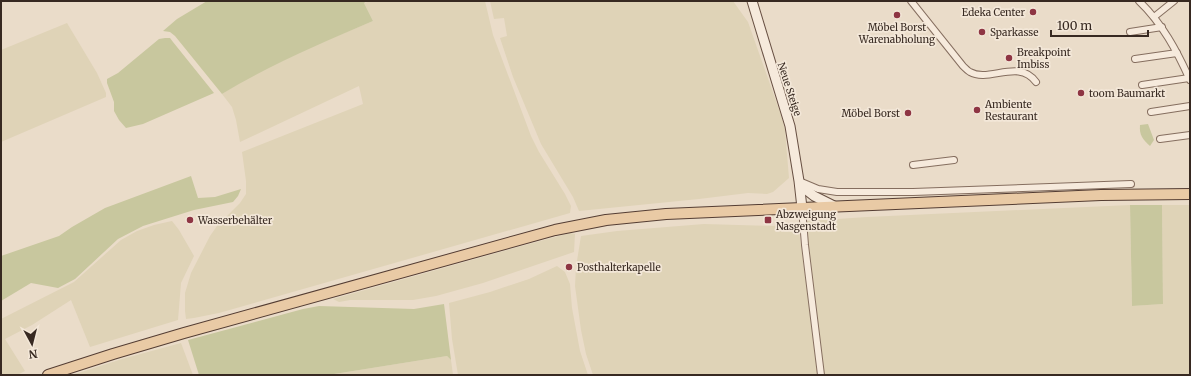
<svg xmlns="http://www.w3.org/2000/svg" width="1191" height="376" font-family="Merriweather,serif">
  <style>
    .farmland { fill: #dfd3b7 }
    .green { fill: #c8c79e }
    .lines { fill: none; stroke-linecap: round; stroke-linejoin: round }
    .street-casing { stroke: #856e5f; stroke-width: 8 }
    .secondary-casing { stroke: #674f42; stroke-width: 11 }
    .primary-casing { stroke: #543d33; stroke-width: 12 }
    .street { stroke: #f6eadc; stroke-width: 6 }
    .secondary { stroke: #f6eadc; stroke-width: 9 }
    .primary { stroke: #e9caa5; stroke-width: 10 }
    .poi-dot { fill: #8e3543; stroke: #f3e7d8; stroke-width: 1.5 }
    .labels { text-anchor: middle; stroke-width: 3.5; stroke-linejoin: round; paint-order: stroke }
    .poi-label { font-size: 10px; fill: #372921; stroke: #f3e7d8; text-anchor: start }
    .street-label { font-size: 10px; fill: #372921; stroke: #f3e7d8 }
  </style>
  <rect width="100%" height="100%" fill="#eadcc9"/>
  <g class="farmland">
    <path d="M371,1h114l8,34 38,101 8,16 26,42 6,12 -1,7 -351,100 -25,5 -8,1 -1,-8v-18l6,-20 19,-37 7,-10 23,-23 6,-9v-13l-4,-29 121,-48 -4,-18 -119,56 -4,-22 -4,-13 -10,-13 27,-17 59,-29 65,-27 -9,-18z"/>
    <path d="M490,1h243l15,21 34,96 3,12 4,48 -16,14 -6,2 -19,-1 -49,6 -120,12 -6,-14 -32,-53 -5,-12 -23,-55 -13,-39 7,-2 -3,-18 -10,1z"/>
    <path d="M67,23l30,50 9,20v4l-105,45v-92z"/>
    <path d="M1130,205l2,101 31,-2 -1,-99h28v170h-366l-13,-97 -5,-55 1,-2 60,-4z"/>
    <path d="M172,221l7,9 15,26 -13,27 -3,37 -88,27 -19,-47 -39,25 -27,14 20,32 -8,4h-16v-56l73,-37 47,-42 16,-9 17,-6z"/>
    <path d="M704,224l68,2 26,-2 21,151h-226l-7,-21 -5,-24 -6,-44 1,-19 5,-31 36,-5z"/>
    <path d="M570,233l5,1 -1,18 -91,31 -47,13 -23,4h-63l-11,2 -6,-3 185,-52z"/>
    <path d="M557,266l8,6 5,12 2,24 8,43 8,24h-130l-6,-36 -3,-36 41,-11 39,-13z"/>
    <path d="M181,343l12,32h-121l50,-16z"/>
    <path d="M447,356l4,4 2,15h-125z"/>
  </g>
  <g class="green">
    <path d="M207,1h160l-3,2 9,18c-52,22 -103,44 -151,73l-47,-58 -5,-4 -7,-1 14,-12z"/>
    <path d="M165,38h5l3,4 41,51 -71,31 -17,4 -7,-8 -5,-9v-9l-7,-19v-4l11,-6 41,-34z"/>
    <path d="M1148,124l6,16 -4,6c-7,-6 -11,-11 -10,-21z"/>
    <path d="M191,176l7,22 17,-1 26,-8 -3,7 -5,6 -39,8 -51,16 -25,13 -43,40 -17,9 -27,-5 -30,18v-45l58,-20 13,-9 33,-19z"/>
    <path d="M1130,205h32l1,99 -31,2z"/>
    <path d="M444,304l7,56 -4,-4 -119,19h-129l-11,-35 115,-31 16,-3 95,3z"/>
  </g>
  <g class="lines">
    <defs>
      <g id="street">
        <path d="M911,1l52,65c2,2 5,5 7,6 19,11 49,-14 66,10"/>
        <path d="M1139,1c23,22 38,50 51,79"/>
        <path d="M1154,17l20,-16"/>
        <path d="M1130,32l32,-5"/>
        <path d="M1135,59l42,-6"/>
        <path d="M1142,85l47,-7"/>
        <path d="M1151,112l39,-6"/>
        <path d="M1160,139l30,-4"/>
        <path d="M913,165l41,-5"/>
        <path d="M799,181l19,8 19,3h76l218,-8"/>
        <path d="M802,208l3,37 16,130"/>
      </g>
      <g id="secondary">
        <path d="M752,1l38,125 9,55 3,27"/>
        <path d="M800,185l14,11 20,10"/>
      </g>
      <path id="primary" d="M48,375l65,-21 71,-21 371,-103 51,-10 60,-6 435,-19 89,-1"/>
    </defs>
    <use href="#street" class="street-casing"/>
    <use href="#secondary" class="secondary-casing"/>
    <use href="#primary" class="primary-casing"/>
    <use href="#street" class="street"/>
    <use href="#secondary" class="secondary"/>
    <use href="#primary" class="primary"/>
  </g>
  <g class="poi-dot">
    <circle cx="1033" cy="12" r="4"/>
    <circle cx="897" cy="15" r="4"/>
    <circle cx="982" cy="32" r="4"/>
    <circle cx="1009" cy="58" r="4"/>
    <circle cx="1081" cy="93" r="4"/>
    <circle cx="977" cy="110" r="4"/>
    <circle cx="908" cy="113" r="4"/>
    <circle cx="190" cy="220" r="4"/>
    <rect x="764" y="216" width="8" height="8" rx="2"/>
    <circle cx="569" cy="267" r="4"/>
  </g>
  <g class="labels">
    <g class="poi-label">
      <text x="1025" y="16" text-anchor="end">Edeka Center</text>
      <text x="897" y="31" text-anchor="middle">Möbel Borst<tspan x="897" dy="12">Warenabholung</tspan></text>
      <text x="990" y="36">Sparkasse</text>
      <text x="1017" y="56">Breakpoint<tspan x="1017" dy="12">Imbiss</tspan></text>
      <text x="1089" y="97">toom Baumarkt</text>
      <text x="985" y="108">Ambiente<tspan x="985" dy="12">Restaurant</tspan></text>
      <text x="900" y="117" text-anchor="end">Möbel Borst</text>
      <text x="776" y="218">Abzweigung<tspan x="776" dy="12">Nasgenstadt</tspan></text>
      <text x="198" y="224">Wasserbehälter</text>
      <text x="577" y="271">Posthalterkapelle</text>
    </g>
    <g class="street-label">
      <text transform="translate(790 89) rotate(72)" y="4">Neue Steige</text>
    </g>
  </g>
  <rect width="1191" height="376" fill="none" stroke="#372921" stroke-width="4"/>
  <g transform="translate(32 344) rotate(173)" stroke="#f3e7d8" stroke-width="3" paint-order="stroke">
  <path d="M0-3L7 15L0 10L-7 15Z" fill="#372921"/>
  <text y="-6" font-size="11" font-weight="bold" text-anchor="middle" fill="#372921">N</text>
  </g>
  <path d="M1051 30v6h97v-6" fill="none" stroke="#372921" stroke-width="2"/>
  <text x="1057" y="30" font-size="12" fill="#372921" stroke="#f3e7d8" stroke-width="3" paint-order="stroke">100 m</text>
</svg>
